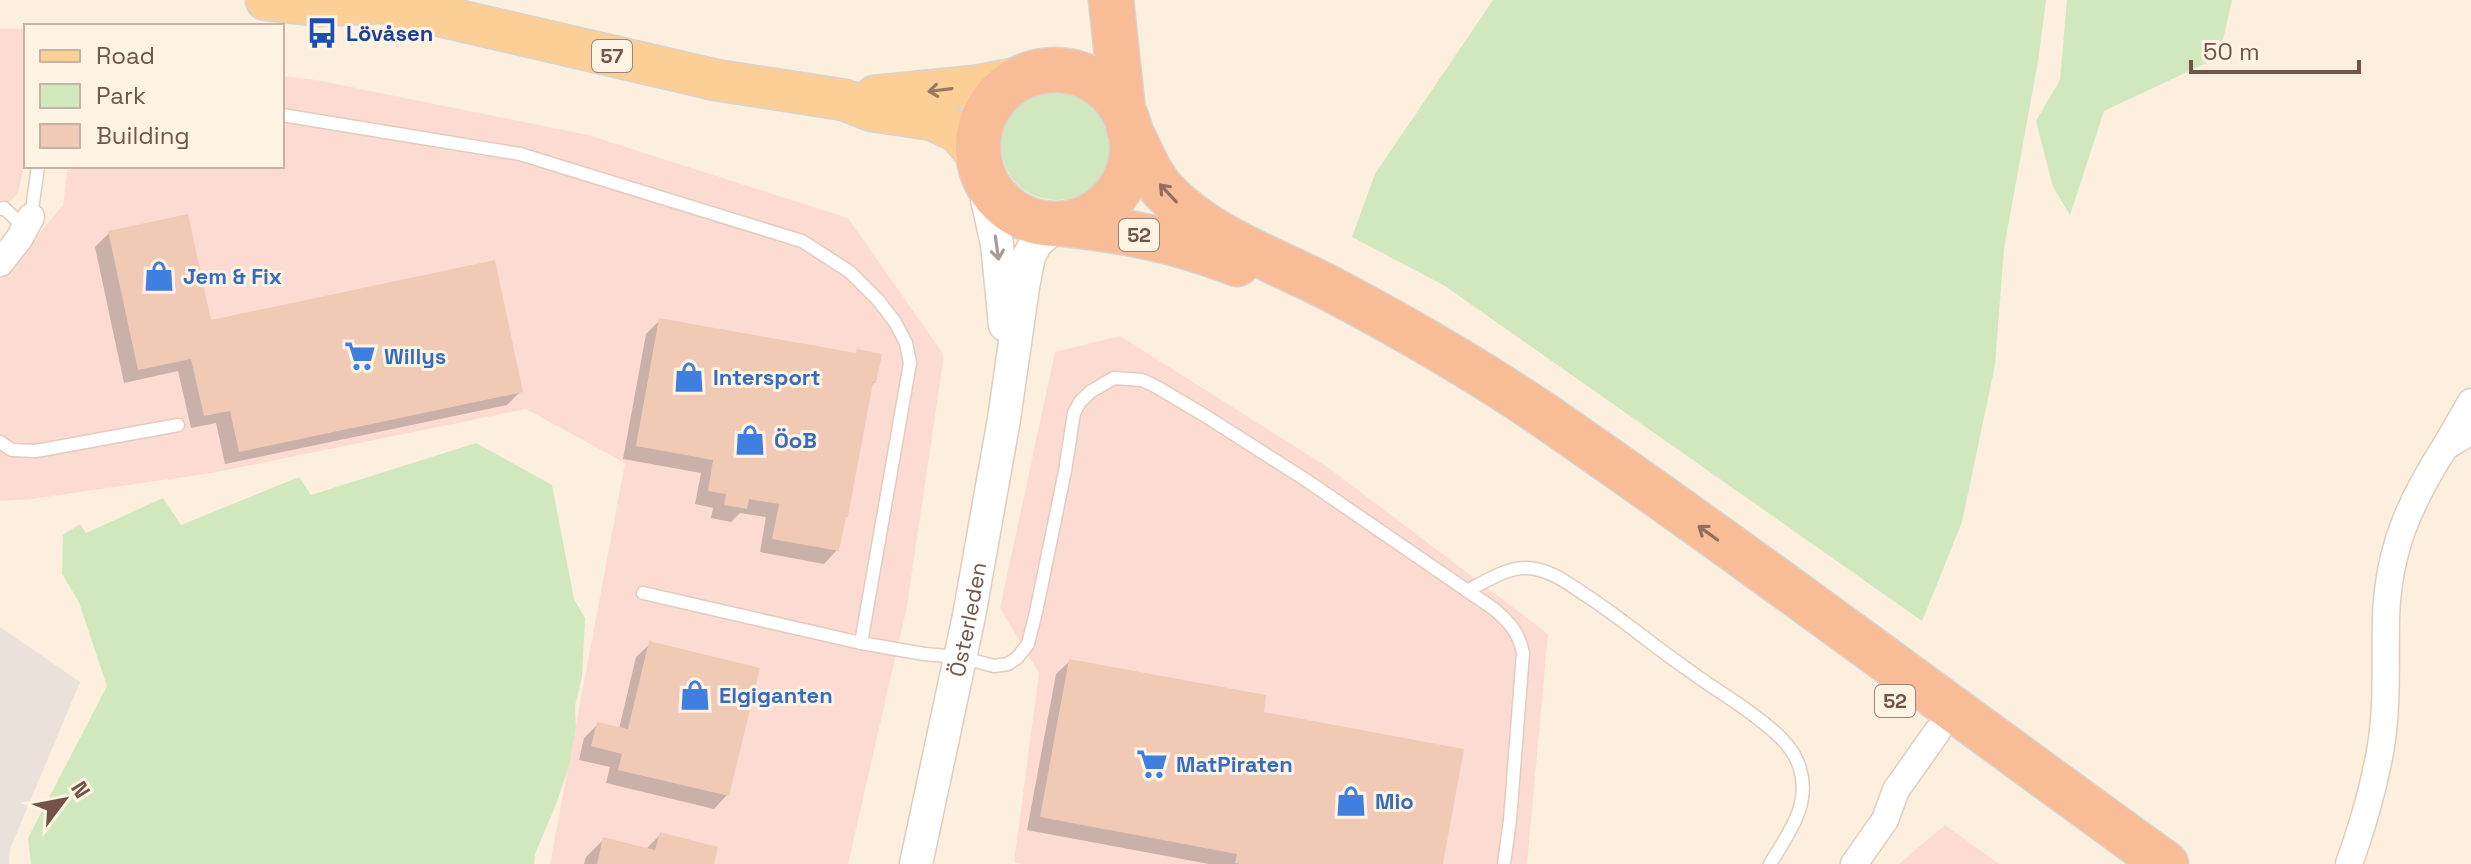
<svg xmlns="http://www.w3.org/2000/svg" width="2471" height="864" font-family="'Space Grotesk',sans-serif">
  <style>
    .commercial { fill: #fcdcd2 }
    .industrial { fill: #e9e1da }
    .green { fill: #d1e8be }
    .shadow { fill: #0003 }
    .building { fill: #f1cab6 }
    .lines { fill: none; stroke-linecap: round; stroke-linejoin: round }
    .service-casing { stroke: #e1ccbe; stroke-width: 15 }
    .minor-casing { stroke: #e1ccbe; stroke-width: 29 }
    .tertiary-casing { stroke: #e1ccbe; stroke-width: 35 }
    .primary-casing { stroke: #dad2cf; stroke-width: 43 }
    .trunk-casing { stroke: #dad2cf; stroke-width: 47 }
    .service { stroke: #fff; stroke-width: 12 }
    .minor { stroke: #fff; stroke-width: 26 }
    .tertiary { stroke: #fff; stroke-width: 32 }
    .primary { stroke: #fbcf96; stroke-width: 40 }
    .trunk { stroke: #f8bc96; stroke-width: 44 }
    .oneway { stroke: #9a785f }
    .oneway2 { stroke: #936d5b }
    .oneway3 { stroke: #aa9891 }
    .labels { text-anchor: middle; stroke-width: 6; stroke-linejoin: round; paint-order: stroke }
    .shield { fill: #fff3e4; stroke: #9c8376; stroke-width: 2 }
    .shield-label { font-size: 20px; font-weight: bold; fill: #715347 }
    .transit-label { font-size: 22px; font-weight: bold; fill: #164399; stroke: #fff3e4; text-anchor: start }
    .shop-label { font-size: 22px; font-weight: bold; fill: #366cbe; stroke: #fff3e4; text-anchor: start }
    .street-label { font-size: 22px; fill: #715347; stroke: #fff3e4 }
  </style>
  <rect width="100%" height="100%" fill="#fcefde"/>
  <g class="commercial">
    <path d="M0,29h26v125l-8,40 -18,17z"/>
    <path d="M282,76l34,4 272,55 260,83 96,137 -37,251 -59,258h-298l75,-401 -99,-54 -314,64 -181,26 -31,2v-221l63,-75 5,-39h214z"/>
    <path d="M1120,336l209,132 219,166 -21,230h-506l-7,-2 25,-189 -39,-65 55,-256z"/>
    <path d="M1945,825l54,39h-100z"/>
  </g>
  <path class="industrial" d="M0,627l80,55 -70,167 -1,15h-9z"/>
  <g class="green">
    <path d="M1493,0h553l-8,61 -34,187 -9,117 -33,157 -40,99 -477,-335 -93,-49 23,-63z"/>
    <path d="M2067,0h165l-13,57 -115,54 -34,104 -17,-28 -17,-66 24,-41z"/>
    <circle cx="1056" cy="145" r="55"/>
    <path d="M476,443l76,42 22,114 11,19 -3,59 -7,29 1,21 -7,39 -14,41 -20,47 -1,10h-503l-3,-26 79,-152 -28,-84 -17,-28 1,-39 17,-11 6,9 77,-35 18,27 118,-48 12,18z"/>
  </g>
  <g class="shadow">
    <path d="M109,233l100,90 312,68 -14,14 -282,59 -9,-41 -25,5 -13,-57 -54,12 -29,-136z"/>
    <path d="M660,320l194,35 3,-4 18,31 -4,4 -34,164 -13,14 -64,-12 6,-35 -26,-4 -9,9 -20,-4 2,-10 -18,-4 6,-31 -78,-14 23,-125z"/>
    <path d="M650,644l77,151 -13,14 -108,-26 4,-16 -31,-7 5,-22 14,-14 21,5 17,-72z"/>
    <path d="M1070,661l191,52 180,151h-232l-182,-34 29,-156z"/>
    <path d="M661,834l51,30h-128l2,-7 18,-18 41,11z"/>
  </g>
  <g class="building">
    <path d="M188,214l23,106 284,-60 28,132 -284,60 -9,-41 -26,5 -13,-57 -53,11 -30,-139z"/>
    <path d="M659,318l197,35 1,-4 25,5 -6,29 -3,-1 -25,135h-2l-7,34 -67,-12 7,-35 -30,-5 -2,10 -23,-4 2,-11 -18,-3 5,-31 -77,-14z"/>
    <path d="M649,641l111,27 -31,128 -111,-26 4,-16 -31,-8 6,-24 31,7z"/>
    <path d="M1069,659l197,36 -2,17 200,37 -21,115h-203l-5,-1 2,-9 -197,-37z"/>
    <path d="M660,832l58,15 -4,17h-117l6,-27 52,13z"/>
  </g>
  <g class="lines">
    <defs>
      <g id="service">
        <path d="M282,115l238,39 282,87 48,31 28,28 17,22 11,21 4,20 -49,280 63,11 36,3 34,9 14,-2 9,-6 11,-14 8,-32 29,-141 9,-58 6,-11 10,-10 24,-14 28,2 13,6 49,29 102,65 188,129c15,13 25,23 29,44l-13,167 -6,44"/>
        <path d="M0,209l4,-1 21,20"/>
        <path d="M31,217l7,-51"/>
        <path d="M0,442l12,8 24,1 142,-26"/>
        <path d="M1467,591c21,-11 44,-27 68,-22 18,3 34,15 49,25 36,23 68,51 103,75 31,23 66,42 94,69 8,8 16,20 19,31 11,36 -12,65 -30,95"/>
        <path d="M643,593l218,50"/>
      </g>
      <g id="minor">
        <path d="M0,263l19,-24 12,-22"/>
        <path d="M2471,402l-26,45 26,-16"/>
        <path d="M1854,864l31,-44 11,-30 41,-58"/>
        <path d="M2349,864c13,-36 24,-74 31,-112 8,-44 5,-90 6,-134 2,-67 23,-115 59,-171"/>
      </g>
      <g id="tertiary">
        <path d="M981,172l16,72 8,81"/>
        <path id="s1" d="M916,864l53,-248 35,-197 19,-132 6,-31 7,-13 21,-19"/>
      </g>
      <g id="primary">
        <path d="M266,0l53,6 62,-3"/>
        <path d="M371,0l345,80 129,20 27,11 61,9 25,12 20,24"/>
        <path d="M875,96l100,-10 43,-8"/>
      </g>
      <g id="trunk">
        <path d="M1111,0l12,111"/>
        <circle cx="1055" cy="147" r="77"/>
        <path d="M1129,129c11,20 19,45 35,62 44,47 109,68 165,97 74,39 147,81 216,128 210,145 414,299 621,448"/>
        <path d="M1065,224c59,6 117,18 172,40"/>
      </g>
    </defs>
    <use href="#service" class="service-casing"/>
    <use href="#minor" class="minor-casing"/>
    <use href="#tertiary" class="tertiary-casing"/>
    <use href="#primary" class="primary-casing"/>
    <use href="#trunk" class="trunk-casing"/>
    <use href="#service" class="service"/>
    <use href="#minor" class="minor"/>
    <use href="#tertiary" class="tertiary"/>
    <use href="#primary" class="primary"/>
    <use href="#trunk" class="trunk"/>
  </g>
  <defs><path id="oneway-shaft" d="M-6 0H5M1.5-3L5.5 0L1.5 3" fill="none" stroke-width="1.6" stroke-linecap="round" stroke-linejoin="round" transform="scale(2)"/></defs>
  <use class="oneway" href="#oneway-shaft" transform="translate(940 90) rotate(173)"/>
  <g class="oneway2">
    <use href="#oneway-shaft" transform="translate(1168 193) rotate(-133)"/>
    <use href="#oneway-shaft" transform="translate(1708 533) rotate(-144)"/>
  </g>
  <use class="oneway3" href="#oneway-shaft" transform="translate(997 248) rotate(82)"/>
  <defs>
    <symbol id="bus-bare" viewBox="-9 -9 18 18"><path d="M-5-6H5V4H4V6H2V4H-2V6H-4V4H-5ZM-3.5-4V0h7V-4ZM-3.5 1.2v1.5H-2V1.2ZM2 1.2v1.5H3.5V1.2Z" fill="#1a4fb4" stroke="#fff3e4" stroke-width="2.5" paint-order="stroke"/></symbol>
    <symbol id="shop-bare" viewBox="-9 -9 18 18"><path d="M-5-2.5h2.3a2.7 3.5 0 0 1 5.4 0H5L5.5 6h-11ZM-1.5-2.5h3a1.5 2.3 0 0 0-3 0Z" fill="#3f7fe0" stroke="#fff3e4" stroke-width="2.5" paint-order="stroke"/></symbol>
    <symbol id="supermarket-bare" viewBox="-9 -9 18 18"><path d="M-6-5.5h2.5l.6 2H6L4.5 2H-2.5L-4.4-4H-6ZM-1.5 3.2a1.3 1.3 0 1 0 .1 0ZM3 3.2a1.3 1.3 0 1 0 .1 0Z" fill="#3f7fe0" stroke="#fff3e4" stroke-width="2.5" paint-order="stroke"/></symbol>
  </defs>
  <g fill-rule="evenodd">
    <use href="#bus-bare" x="300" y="11" width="44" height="44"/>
    <use href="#shop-bare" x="137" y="254" width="44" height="44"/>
    <use href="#supermarket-bare" x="338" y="334" width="44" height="44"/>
    <use href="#shop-bare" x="667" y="355" width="44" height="44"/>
    <use href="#shop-bare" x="728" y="418" width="44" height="44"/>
    <use href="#shop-bare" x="673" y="673" width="44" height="44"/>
    <use href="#supermarket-bare" x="1130" y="742" width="44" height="44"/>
    <use href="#shop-bare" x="1329" y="779" width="44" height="44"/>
  </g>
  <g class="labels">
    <g class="shield">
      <rect x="592" y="40" width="40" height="32" rx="6"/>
      <rect x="1119" y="219" width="40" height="32" rx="6"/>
      <rect x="1875" y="685" width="40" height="32" rx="6"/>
    </g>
    <g class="shield-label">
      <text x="612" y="63">57</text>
      <text x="1139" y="242">52</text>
      <text x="1895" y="708">52</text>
    </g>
    <g class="transit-label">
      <text x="346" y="41">Lövåsen</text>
    </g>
    <g class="shop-label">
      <text x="183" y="284">Jem &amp; Fix</text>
      <text x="384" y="364">Willys</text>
      <text x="713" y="385">Intersport</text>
      <text x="774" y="448">ÖoB</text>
      <text x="719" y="703">Elgiganten</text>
      <text x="1176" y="772">MatPiraten</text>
      <text x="1375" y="809">Mio</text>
    </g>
    <g class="street-label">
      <text dy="8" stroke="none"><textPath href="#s1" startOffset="250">Österleden</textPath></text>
    </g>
  </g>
  <rect x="24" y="24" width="260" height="144" fill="#fff3e4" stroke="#c6b3a5" stroke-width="2"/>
  <rect x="40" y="50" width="40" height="12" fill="#fbcf96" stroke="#c6b3a5" stroke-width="2"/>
  <text x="96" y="64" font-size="24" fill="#715347">Road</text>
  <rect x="40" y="84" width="40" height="24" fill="#d1e8be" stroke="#c6b3a5" stroke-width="2"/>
  <text x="96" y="104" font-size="24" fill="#715347">Park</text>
  <rect x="40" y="124" width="40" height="24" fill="#f1cab6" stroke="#c6b3a5" stroke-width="2"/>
  <text x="96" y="144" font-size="24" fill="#715347">Building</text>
  <g transform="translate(64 800) rotate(58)" stroke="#fff3e4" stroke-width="6" paint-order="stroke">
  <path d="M0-6L14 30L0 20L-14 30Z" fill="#715347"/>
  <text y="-12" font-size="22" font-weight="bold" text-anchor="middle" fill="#715347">N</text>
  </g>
  <path d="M2191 60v12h168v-12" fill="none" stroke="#715347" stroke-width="4"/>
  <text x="2203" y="60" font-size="24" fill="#715347" stroke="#fff3e4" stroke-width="6" paint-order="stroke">50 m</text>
</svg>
